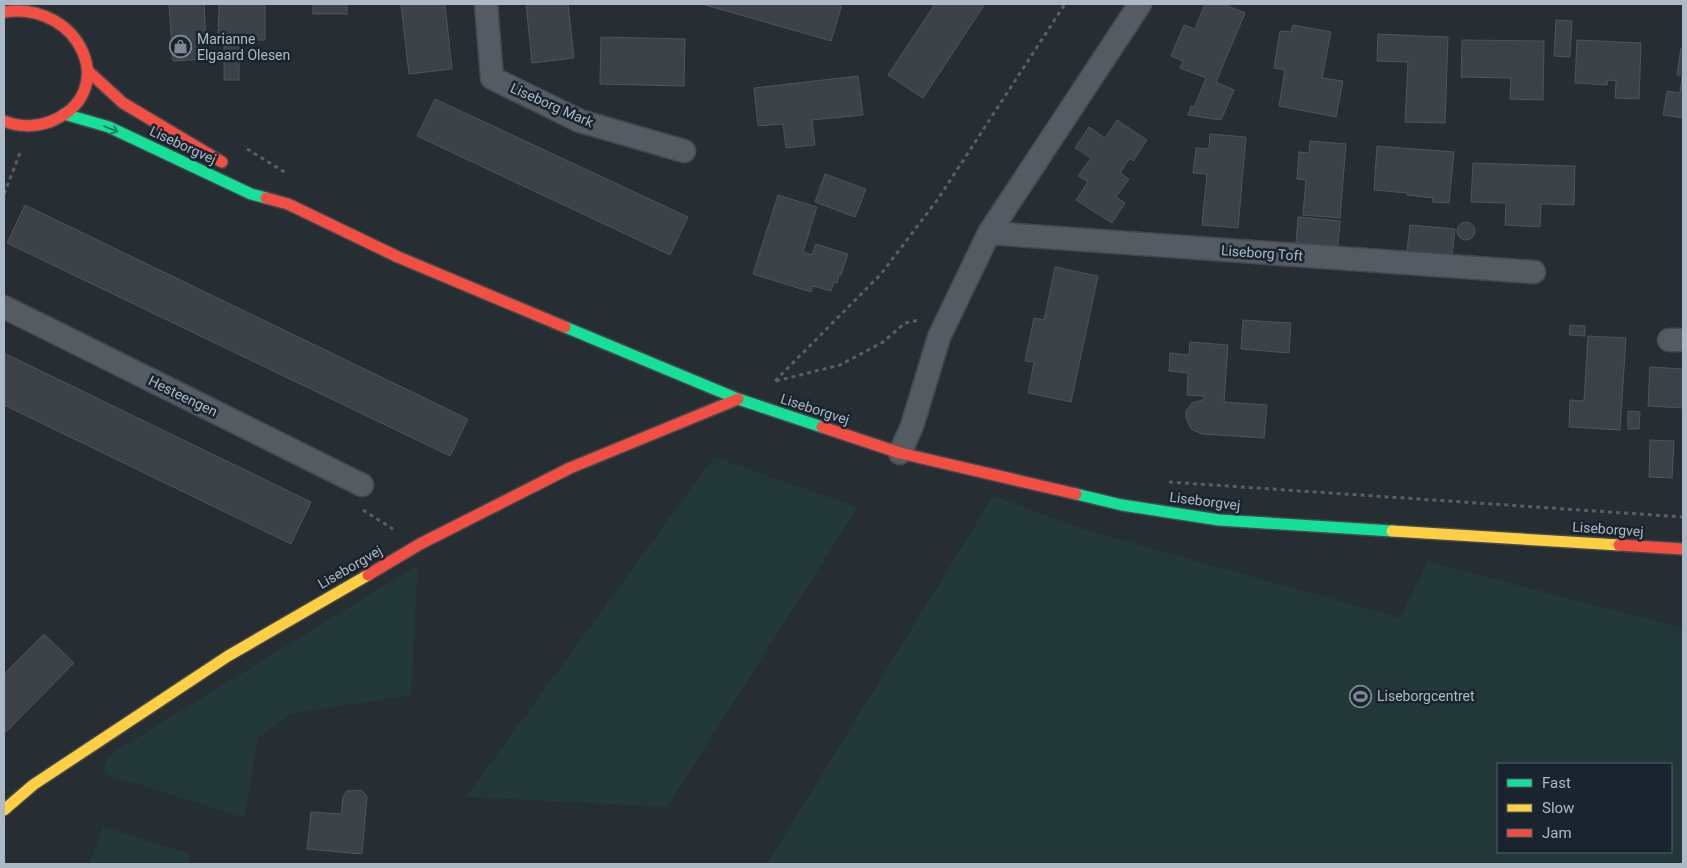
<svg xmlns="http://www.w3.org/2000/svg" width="1687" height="868" font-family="Roboto,sans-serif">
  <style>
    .green { fill: #223839; fill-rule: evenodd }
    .building { fill: #3d4248; stroke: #4d545c }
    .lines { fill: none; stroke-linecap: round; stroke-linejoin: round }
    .street-casing { stroke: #44494e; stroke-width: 25 }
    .fast-casing { stroke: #44494e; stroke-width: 14 }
    .slow-casing { stroke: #44494e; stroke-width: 14 }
    .jam-casing { stroke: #44494e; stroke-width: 14 }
    .path { stroke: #585f65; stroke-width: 3; stroke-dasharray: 4 4; stroke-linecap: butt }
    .street { stroke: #545b62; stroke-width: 22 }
    .fast { stroke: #16e098; stroke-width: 11 }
    .slow { stroke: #ffcf43; stroke-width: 11 }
    .jam { stroke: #f24e42; stroke-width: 11 }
    .oneway { stroke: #188263 }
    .labels { text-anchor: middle; stroke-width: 5; stroke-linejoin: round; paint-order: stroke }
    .poi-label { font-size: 14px; fill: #adbac6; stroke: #19242e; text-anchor: start }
    .street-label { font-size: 14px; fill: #adbac6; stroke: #19242e }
  </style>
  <rect width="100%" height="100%" fill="#262d33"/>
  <g class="green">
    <path d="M714,457l144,50 -191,300 -201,-10z"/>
    <path d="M993,496l93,34 314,88 28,-56 255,66v236h-916zM1671,764v88h-173v-88z"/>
    <path d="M418,565l-7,130 -121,19 -32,24 -14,80 -138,-44 -3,-6 6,-13z"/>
    <path d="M103,827l88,27 -3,10h-99z"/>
  </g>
  <g class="building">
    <path d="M169,4h35l3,55 -34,2z"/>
    <path d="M219,4h46v36l-47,1z"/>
    <rect x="313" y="4" width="34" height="10"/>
    <path d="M401,4h44l7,65 -43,5z"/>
    <path d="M526,4h42l6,54 -42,5z"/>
    <path d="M702,4h140l-11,37z"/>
    <path d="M935,4h50l-62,94 -35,-23z"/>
    <path d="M1205,4h18l22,9 -29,69 18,8 -13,30 -33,-5 3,-9 3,1 12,-29 -26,-10 3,-7 -12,-5 13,-31 11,4z"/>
    <path d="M1556,20l16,1 -2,36 -16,-1z"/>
    <path d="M1293,25l38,7 -9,46 21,3 -7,36 -57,-11 6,-36 -11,-2 6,-37 11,1z"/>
    <path d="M1378,34l70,3 -3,86 -40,-1 3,-60 -31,-1z"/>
    <path d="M601,37l84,2 -1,47 -84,-2z"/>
    <path d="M1462,40l82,1 -1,59 -33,-1 1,-21 -50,-1z"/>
    <path d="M1577,40l64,3 -2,56 -24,-1 1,-17 -8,-1 -1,5 -32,-2z"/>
    <rect x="224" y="46" width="15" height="34"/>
    <path d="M1681,48l2,1v69l-20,-3 4,-24 13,2 2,-17 -5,-1z"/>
    <path d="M858,76l5,39 -51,5 3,25 -29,3 -3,-24 -25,2 -4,-38z"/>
    <path d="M435,99l253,118 -18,38 -253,-119z"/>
    <path d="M1117,120l30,20 -14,21 -3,-3 -10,15 9,6 -13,18 9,6 -13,20 -36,-23 12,-18 -10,-6 13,-18 -16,-10 14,-21 16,11z"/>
    <path d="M1210,134l36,3 -8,91 -36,-3 5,-51 -14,-1 3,-25 13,1z"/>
    <path d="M1310,141l36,3 -6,74 -37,-3 3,-35 -9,-1 2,-27 10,1z"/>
    <path d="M1377,146l77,6 -5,51 -17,-1 1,-4 -26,-3v-2l-33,-3z"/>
    <path d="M1473,163l102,3 -1,39 -33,-1 -1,23 -35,-2 1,-22 -35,-1z"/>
    <path d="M825,174l41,15 -11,28 -40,-15z"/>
    <path d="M778,195l39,12 -14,45 9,3 4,-11 32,10 -7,21h-2l-2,8 -3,-1 -3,9 -18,-5 -2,6 -58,-18z"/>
    <path d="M25,205l443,214 -18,37 -443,-213z"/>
    <path d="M1298,217l42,4 -2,25 -42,-3z"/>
    <circle cx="1466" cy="231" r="9"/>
    <path d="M1410,225l45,4 -3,28 -45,-5z"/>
    <path d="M1055,267l43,9 -27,126 -43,-9 6,-31 -9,-1 9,-43 10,2z"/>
    <path d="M1243,320l48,3 -2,30 -48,-4z"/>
    <path d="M1570,325l15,1v10l-16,-1z"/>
    <path d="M1588,336l38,2 -6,92 -51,-3 1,-27 14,1z"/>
    <path d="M1190,342l38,3 -4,57 43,3 -3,33 -62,-4 -11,-5 -5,-11v-7l6,-8 11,-3 2,-4 -18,-1 1,-22 -19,-2 1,-18 19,2z"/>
    <path d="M4,353l307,149 -20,42 -287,-139z"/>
    <path d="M1650,367l33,2v39l-35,-2z"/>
    <path d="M1628,411l12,1 -1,17h-11z"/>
    <path d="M1650,440l24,1 -2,37 -23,-1z"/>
    <path d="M44,634l30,29 -68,69 -2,-3v-55z"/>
    <path d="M361,790l6,6 -5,58 -55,-5 4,-37 30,2 2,-17 4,-6z"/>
  </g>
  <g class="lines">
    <defs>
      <g id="street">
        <path d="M486,4l6,74 88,43 104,30"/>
        <path d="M989,233l151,-229"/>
        <path d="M4,307l358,178"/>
        <path d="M1669,340h14"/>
        <path d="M900,453l12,-27 27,-89 50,-104 545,39"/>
      </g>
      <g id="fast">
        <path d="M64,114l45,13 142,67 15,4"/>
        <path d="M565,327l173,72 84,28"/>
        <path d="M1076,494l46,11 97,15 173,11"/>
      </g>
      <g id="slow">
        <path d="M1392,531l227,14"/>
        <path d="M4,810l29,-25 195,-129 140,-81"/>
      </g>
      <g id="jam">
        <path d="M4,12c76,-12 119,82 45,110 -14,5 -31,5 -45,-1"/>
        <path d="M88,71l35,32 99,59"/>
        <path d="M266,198l22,6 110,53 167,70"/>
        <path d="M822,427l78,26 176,41"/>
        <path d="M1619,545l64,4"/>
        <path d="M368,575l52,-31 150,-76 168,-69"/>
      </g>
    </defs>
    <use href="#street" class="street-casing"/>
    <use href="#fast" class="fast-casing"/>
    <use href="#slow" class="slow-casing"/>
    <use href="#jam" class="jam-casing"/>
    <g class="path">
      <path d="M247,149l39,24"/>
      <path d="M4,194l16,-41"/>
      <path d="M775,381l106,-107 57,-75 127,-195"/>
      <path d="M776,381l64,-16 43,-23 22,-19 14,-3"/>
      <path d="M1169,482l514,35"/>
      <path d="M363,510l30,19"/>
    </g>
    <use href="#street" class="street"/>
    <use href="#fast" class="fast"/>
    <use href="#slow" class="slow"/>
    <use href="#jam" class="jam"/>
  </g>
  <defs><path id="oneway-shaft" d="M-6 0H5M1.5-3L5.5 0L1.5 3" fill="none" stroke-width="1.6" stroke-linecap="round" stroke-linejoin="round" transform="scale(1.25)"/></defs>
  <use class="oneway" href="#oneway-shaft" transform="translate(111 129) rotate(22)"/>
  <defs>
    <symbol id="shop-ring" viewBox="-11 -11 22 22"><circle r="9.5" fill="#19242e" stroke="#7e8993" stroke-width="1.5"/><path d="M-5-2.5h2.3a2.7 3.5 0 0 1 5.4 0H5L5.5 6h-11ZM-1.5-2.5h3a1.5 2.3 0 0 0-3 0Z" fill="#7e8993"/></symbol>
    <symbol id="stadium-ring" viewBox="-11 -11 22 22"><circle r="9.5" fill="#19242e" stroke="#7e8993" stroke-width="1.5"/><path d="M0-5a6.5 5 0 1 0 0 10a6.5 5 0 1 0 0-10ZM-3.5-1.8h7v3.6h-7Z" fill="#7e8993"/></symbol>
  </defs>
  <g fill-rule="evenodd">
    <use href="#shop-ring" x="168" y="34" width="25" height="25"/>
    <use href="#stadium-ring" x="1348" y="684" width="25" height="25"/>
  </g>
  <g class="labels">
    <g class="poi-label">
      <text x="197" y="44">Marianne<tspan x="197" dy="16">Elgaard Olesen</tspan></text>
      <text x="1377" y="701">Liseborgcentret</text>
    </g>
    <g class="street-label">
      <text transform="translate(552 105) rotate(24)" y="5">Liseborg Mark</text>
      <text transform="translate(183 145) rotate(25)" y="5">Liseborgvej</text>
      <text transform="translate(1262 253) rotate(4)" y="5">Liseborg Toft</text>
      <text transform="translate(183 396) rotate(26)" y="5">Hesteengen</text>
      <text transform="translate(815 409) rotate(18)" y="5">Liseborgvej</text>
      <text transform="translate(1205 501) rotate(7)" y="5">Liseborgvej</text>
      <text transform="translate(1608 529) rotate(4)" y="5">Liseborgvej</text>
      <text transform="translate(350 567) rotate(-30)" y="5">Liseborgvej</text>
    </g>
  </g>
  <rect width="1687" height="868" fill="none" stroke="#adbac6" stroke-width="10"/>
  <rect x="1497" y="763" width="175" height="90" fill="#19242e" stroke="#54606b"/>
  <rect x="1507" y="779" width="25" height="8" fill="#16e098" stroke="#54606b"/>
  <text x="1542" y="788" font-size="15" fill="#adbac6">Fast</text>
  <rect x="1507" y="804" width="25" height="8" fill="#ffcf43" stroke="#54606b"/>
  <text x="1542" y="813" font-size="15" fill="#adbac6">Slow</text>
  <rect x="1507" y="829" width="25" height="8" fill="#f24e42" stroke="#54606b"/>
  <text x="1542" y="838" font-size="15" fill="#adbac6">Jam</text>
</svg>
